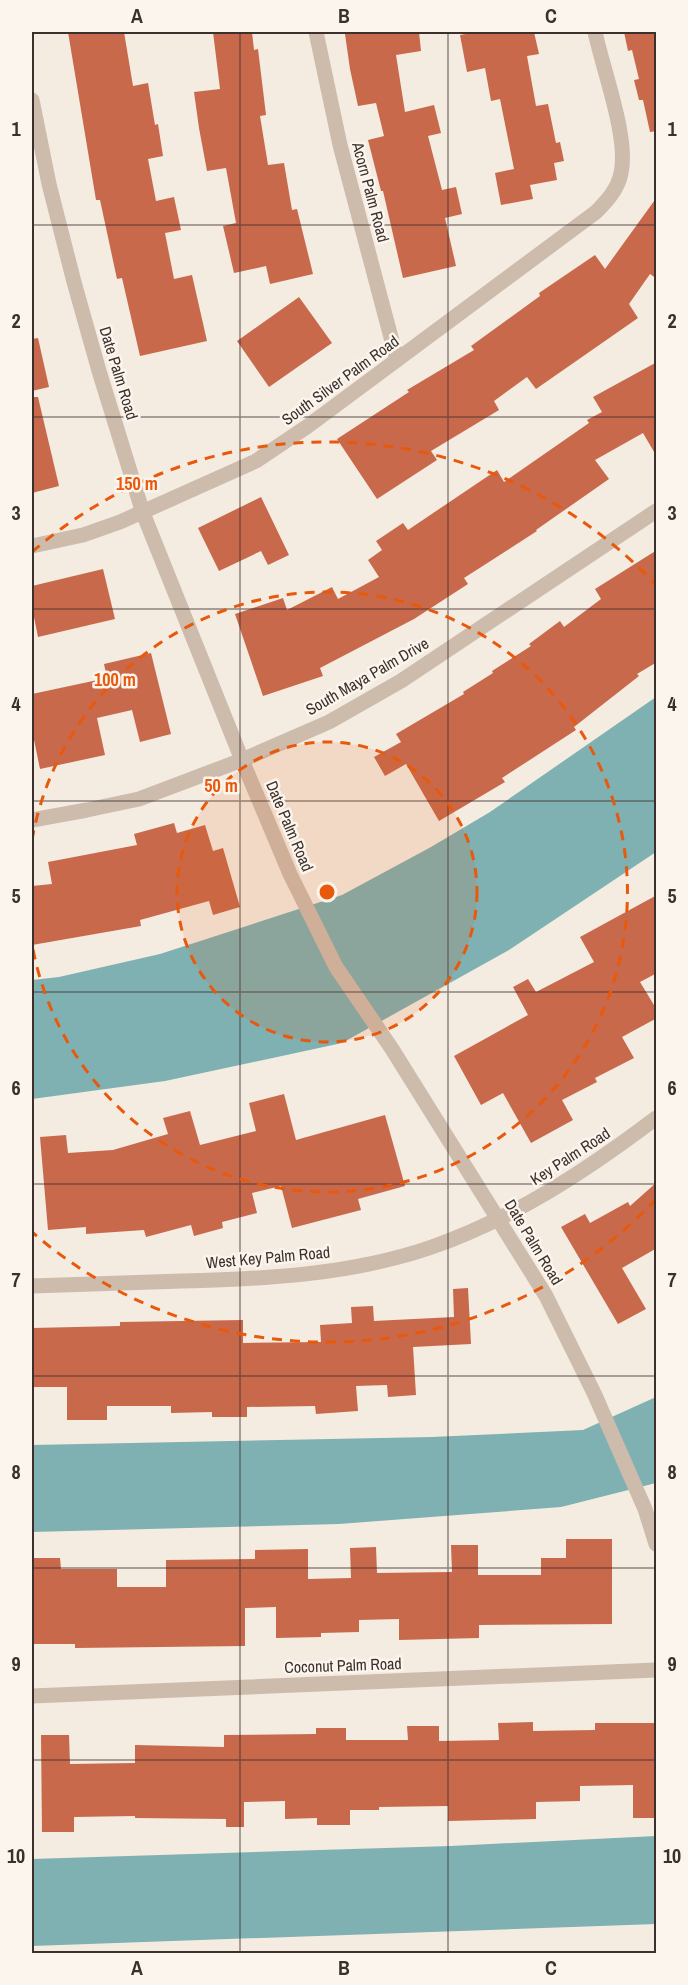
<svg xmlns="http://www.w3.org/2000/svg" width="688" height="1985" font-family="'Archivo Narrow',sans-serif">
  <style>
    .water { fill: #7fb0b2 }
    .building { fill: #c8694b }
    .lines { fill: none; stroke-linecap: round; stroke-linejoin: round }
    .minor { stroke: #cdbbac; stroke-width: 15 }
    .grid { fill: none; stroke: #3b302b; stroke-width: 1.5; stroke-opacity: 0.55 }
    .ring { fill: none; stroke: #e8590c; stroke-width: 3; stroke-dasharray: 10 8 }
    .labels { text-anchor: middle; stroke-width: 5; stroke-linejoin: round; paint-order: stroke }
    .street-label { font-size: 16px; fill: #3b302b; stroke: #fbf5ee }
    .centre { fill: #e8590c; stroke: #fbf5ee; stroke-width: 3 }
    .ring-label { font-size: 18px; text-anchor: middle; font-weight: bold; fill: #e8590c; stroke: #fbf5ee; stroke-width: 5; stroke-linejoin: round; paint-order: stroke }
    .neatline { fill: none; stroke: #3b302b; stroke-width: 2 }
    .grid-label { font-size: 20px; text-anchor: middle; font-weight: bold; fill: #3b302b }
  </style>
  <rect width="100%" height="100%" fill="#f4ebe1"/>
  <g class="water">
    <path d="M656,697v155l-147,98 -167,93 -177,38 -133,18v-119l27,-3 101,-23 182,-59 89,-48 59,-35z"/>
    <path d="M656,1397v86l-95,24 -222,17 -307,8v-87l400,-8 151,-7z"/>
    <path d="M656,1836v88l-624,22v-87l419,-13z"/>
  </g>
  <g class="building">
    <path d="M68,32h56l9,54 15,-3 7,42 3,-1 5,32 -15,3 8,42 18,-4 7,33 -16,3 9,46 18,-4 15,66 -67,15 -18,-78 -5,1 -17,-79h-4z"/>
    <path d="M213,32h39l2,18 4,-1 8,66 -6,1 8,49 16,-2 8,47 5,-1 16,65 -43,10 -4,-18 -32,7 -11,-47 13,-3 -10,-55 -19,3 -8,-43 -5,-36 26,-3z"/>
    <path d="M358,32h61l2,19 -25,4 9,57 29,-7 7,28 -13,3 14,54 14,-3 6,27 -17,4 11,48 -53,12 -20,-87h-2l-13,-51 16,-4 -8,-33 -18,3 -8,-37 -5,-35z"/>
    <path d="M477,32h57l5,22 -12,2 9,50 12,-2 8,39 4,-1 4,19 -10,2 3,17 -27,5 3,14 -32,6 -6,-32 19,-4 -14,-70 -9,2 -6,-33 -18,4 -7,-37z"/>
    <path d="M624,32h33v99l-7,1 -7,-32h-4l-5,-20 5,-1 -7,-29 -4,1z"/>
    <path d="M657,197v82l-7,-5 -21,30 9,14 -102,71 -9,-12 -33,24 5,9 -68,41 6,9 -60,39 -40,-60 72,-47 -2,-2 67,-40 -3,-4 69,-50 -1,-3 56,-38 10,14z"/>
    <path d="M299,297l33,46 -63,44 -32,-46z"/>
    <path d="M38,338l11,49 -17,4v-52z"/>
    <path d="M657,362v95l-14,-24 -48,27 14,19 -73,51 1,1 -73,47 4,6 -54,35 -94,49 3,8 -60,20 -28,-82 48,-16 4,12 45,-23 6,12 41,-22 -11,-17 14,-10 -6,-9 27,-18 5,7 89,-60 7,12 85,-59 -2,-3 15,-8 -9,-15z"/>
    <path d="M32,397h6l21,89 -27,7z"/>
    <path d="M261,497l28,58 -21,10 -7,-14 -42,20 -21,-43z"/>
    <path d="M657,550v112l-20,12 2,2 -65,51 2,3 -74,48 3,4 -66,39 -33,-57 -21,12 -11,-19 27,-15 -5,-8 68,-40 -1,-2 30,-19 -1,-2 39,-25 -2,-2 31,-23 4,6 37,-28 -6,-10z"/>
    <path d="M103,569l12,50 -77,18 -6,-30v-21z"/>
    <path d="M151,653l20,81 -31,8 -8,-32 -35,8 8,37 -65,14 -8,-39v-36l75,-16 -3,-14z"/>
    <path d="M174,823l3,10 28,-8 8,26 10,-3 17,59 -27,8 -4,-14 -69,19 1,6 -109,19v-59l20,-2 -4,-22 89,-17 -3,-11z"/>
    <path d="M657,895v78l-17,9 17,28v8l-35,19 12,21 -39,20 2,4 -35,18 11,20 -42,23 -28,-50 -22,12 -27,-49 74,-41 -15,-28 15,-8 8,13 58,-30 -14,-25z"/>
    <path d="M284,1094l12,46 89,-25 20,71 -47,13 3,11 -69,18 -11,-42 -29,7 5,20 -35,9 1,6 -29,8 -3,-11 -45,12 -2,-7 -58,4v-7l-38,3 -8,-93 26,-2 2,18 45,-3 55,-16 -5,-16 27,-7 10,34 56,-14 -7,-28z"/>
    <path d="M657,1182v66l-35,20 24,41 -28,15 -57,-97 24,-13 5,9 38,-21 2,4z"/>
    <path d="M468,1288l3,56 -58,3 3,48 -28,2 -1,-12 -31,1 2,25 -42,3 -1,-8 -68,1v10h-35v-5l-41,1v-7h-64v14h-40v-33h-35v-59l88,-2v-4l123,-2v23l78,-1 -1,-17 32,-2 -1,-16 22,-1 1,15 80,-4 -1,-28z"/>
    <path d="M566,1539h46v85l-133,1v13l-80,2v-21l-40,1v12l-38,1v4l-45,1v-31l-31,1v38l-170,2v-4h-43v-86h28l1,11h56v18h49v-27l89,-1v-9l53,-1v30l43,-1 -1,-30 26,-1 1,26 75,-1 -1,-27h27v30h63v-17h25z"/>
    <path d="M533,1722v9l62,-1v-7h62v95h-24v-33l-53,1v15l-44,1v17l-88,2v-15l-69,1v3h-29v15h-33v-7l-32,1v-18l-41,1v25h-18v-8l-91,-1v-2l-61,1v15h-32l-1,-97h28l1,29 65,-1v-18l89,2v-12l92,-1v-6h30v12h62l-1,-14h32v15l60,-1 -1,-17z"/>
  </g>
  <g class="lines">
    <g class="minor">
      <path d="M316,32l24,113 57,215"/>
      <path d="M32,100l17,84 25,98 25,89 44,142 99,247 48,114 46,93 56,82 154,247 48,97 51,116 11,35"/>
      <path d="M32,546l51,-11 37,-13 136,-61 52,-35 288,-214c11,-11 22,-23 25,-39 8,-35 -18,-103 -26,-141"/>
      <path d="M32,820l55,-10 52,-11 103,-39 87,-38 72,-41 255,-170"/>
      <path d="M32,1286c50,-2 100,-3 150,-5 82,-2 167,-6 247,-33 84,-29 157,-77 227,-130"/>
      <path d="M32,1696l624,-26"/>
    </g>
  </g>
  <path class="grid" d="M240,32v1922M448,32v1922M32,225h624M32,417h624M32,609h624M32,801h624M32,992h624M32,1184h624M32,1376h624M32,1568h624M32,1760h624"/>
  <circle cx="327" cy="892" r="150" fill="#e8590c" fill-opacity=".12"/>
  <g class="ring">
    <circle cx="327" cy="892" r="150"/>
    <path d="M32 840A300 300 0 1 1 32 944"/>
    <path d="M656 1199A450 450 0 0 1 32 1232M32 552A450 450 0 0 1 656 585"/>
  </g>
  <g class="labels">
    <g class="street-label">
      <text transform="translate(371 192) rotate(75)" y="6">Acorn Palm Road</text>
      <text transform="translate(119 373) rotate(73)" y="6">Date Palm Road</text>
      <text transform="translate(340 380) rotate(-36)" y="6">South Silver Palm Road</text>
      <text transform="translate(367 676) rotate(-30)" y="6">South Maya Palm Drive</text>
      <text transform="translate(290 826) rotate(67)" y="6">Date Palm Road</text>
      <text transform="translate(570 1156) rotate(-33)" y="6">Key Palm Road</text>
      <text transform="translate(534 1242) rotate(59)" y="6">Date Palm Road</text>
      <text transform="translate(268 1257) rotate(-5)" y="6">West Key Palm Road</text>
      <text transform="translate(343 1665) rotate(-2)" y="6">Coconut Palm Road</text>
    </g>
  </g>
  <circle cx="327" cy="892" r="9" class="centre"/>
  <g class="ring-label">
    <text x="137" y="490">150 m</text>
    <text x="115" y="686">100 m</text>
    <text x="221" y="792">50 m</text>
  </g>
  <rect width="688" height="1985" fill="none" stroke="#fbf5ee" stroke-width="66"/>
  <rect x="33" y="33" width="622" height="1919" class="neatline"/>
  <g class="grid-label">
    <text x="137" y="23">A</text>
    <text x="344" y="23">B</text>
    <text x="551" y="23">C</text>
    <text x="16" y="136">1</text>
    <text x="672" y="136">1</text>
    <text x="16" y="328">2</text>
    <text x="672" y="328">2</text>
    <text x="16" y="520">3</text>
    <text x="672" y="520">3</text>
    <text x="16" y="711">4</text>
    <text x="672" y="711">4</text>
    <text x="16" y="903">5</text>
    <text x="672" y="903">5</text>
    <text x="16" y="1095">6</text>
    <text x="672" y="1095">6</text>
    <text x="16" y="1287">7</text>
    <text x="672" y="1287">7</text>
    <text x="16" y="1479">8</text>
    <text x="672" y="1479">8</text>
    <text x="16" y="1671">9</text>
    <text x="672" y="1671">9</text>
    <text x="16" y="1863">10</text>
    <text x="672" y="1863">10</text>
    <text x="137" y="1975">A</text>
    <text x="344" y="1975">B</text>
    <text x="551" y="1975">C</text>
  </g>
</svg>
